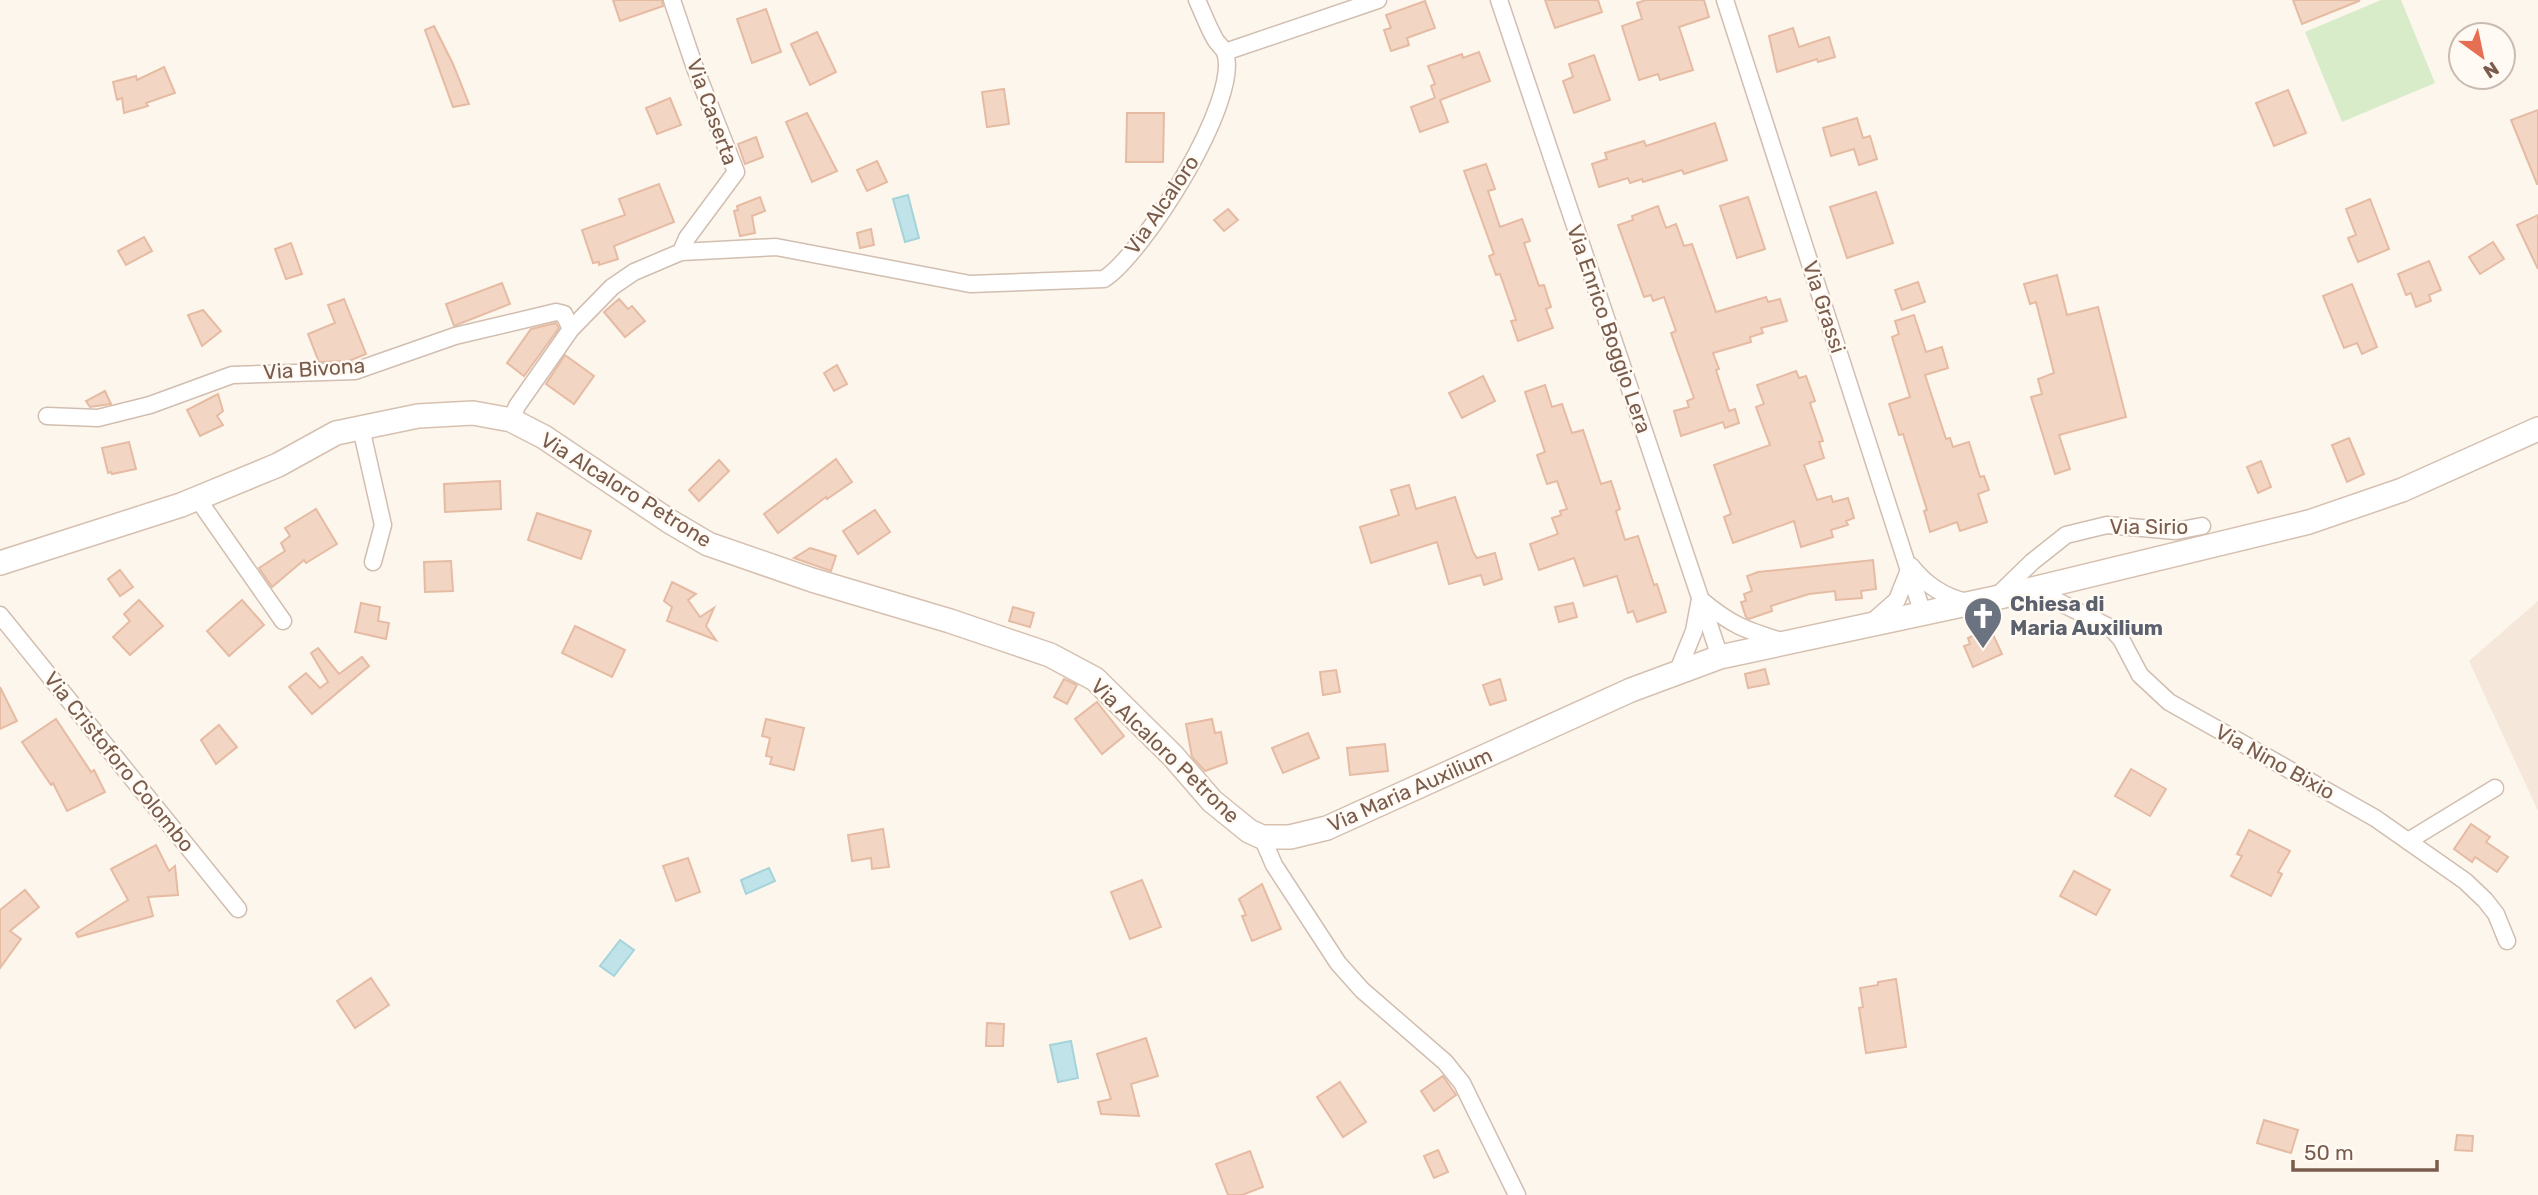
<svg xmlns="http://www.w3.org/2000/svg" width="2538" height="1195" font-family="Rubik,sans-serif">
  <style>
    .residential { fill: #f5e8da }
    .green { fill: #d8ecc9 }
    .water { fill: #bfe3e8; stroke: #a5d3da; stroke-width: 2 }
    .building { fill: #f3d5c3; stroke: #e6bba3; stroke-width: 2 }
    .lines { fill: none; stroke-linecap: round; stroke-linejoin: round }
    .street-casing { stroke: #d1beb0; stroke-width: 19 }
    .secondary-casing { stroke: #d6c0b0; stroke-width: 26 }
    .street { stroke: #fff; stroke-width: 16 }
    .secondary { stroke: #fff; stroke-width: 23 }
    .labels { text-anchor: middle; stroke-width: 5; stroke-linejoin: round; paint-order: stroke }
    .street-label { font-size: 21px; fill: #7a5c4d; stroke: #fffaf3 }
    .worship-label { font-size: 21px; font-weight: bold; fill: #5b616d; stroke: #fffaf3; text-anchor: start }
  </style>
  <rect width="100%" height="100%" fill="#fdf6ec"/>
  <path class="residential" d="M2538,601v210l-69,-150z"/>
  <path class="green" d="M2381,0h20l34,83 -93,39 -37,-90z"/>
  <g class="water">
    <path d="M908,195l11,43 -14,4 -12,-43z"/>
    <path d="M769,868l6,13 -29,13 -5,-14z"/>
    <path d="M620,940l14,10 -20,26 -14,-10z"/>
    <path d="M1071,1041l7,37 -20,4 -8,-37z"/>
  </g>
  <g class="building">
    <path d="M613,0h49l1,6 -43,15z"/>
    <path d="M1545,0h53l4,12 -47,16z"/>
    <path d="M1646,0h58l5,17 -30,10 14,43 -33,10 -2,-6 -19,6 -17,-54 20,-7 -5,-16z"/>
    <path d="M2293,0h66v1l-57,23z"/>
    <path d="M1425,1l10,27 -28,10 2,7 -18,6 -7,-21 7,-2 -5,-13z"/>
    <path d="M766,9l15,43 -29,11 -15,-44z"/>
    <path d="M434,26l19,38 16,40 -16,3 -28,-77z"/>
    <path d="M1793,28l6,19 30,-10 6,20 -17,5 -1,-3 -40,13 -8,-36z"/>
    <path d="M817,32l19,40 -26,13 -19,-41z"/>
    <path d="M1479,52l11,29 -50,19 8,22 -28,10 -9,-25 24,-9 -4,-12 4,-2 -7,-18 34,-12 1,4z"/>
    <path d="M1594,55l16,45 -36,13 -11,-32 10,-4 -4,-13z"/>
    <path d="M164,67l11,26 -29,10 2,3 -24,7 -2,-15 -5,2 -4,-18 23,-6 1,4z"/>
    <path d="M1004,89l5,35 -22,3 -5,-35z"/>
    <path d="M2288,90l18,43 -32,13 -18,-43z"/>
    <path d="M670,98l11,27 -24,9 -11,-26z"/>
    <path d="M2538,110v74h-1l-26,-64z"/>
    <path d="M807,113l30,58 -25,11 -26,-60z"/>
    <path d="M1127,113h37l-1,49h-37z"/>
    <path d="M1857,118l6,20 7,-2 7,23 -18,6 -5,-16 -23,7 -8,-28z"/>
    <path d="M1715,123l12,37 -43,14 -2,-4 -39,12 -1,-3 -12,4 -2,-5 -29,9 -7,-23 15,-5 -2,-6 39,-12 2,5z"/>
    <path d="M756,137l7,20 -18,7 -7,-20z"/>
    <path d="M877,161l10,21 -20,9 -10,-21z"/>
    <path d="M1486,164l9,25 -7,2 12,36 22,-8 8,22 -6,2 15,43 5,-1 7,22 -5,2 7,19 -35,13 -7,-20 5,-1 -16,-46 -4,1 -7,-19 5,-2 -30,-83z"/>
    <path d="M659,184l15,38 -60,24 4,13 -19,6v-3l-6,1 -11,-33 43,-15 -6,-16z"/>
    <path d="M1876,192l17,51 -46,15 -17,-51z"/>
    <path d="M760,197l5,14 -13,5 3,17 -15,3 -6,-25 4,-1 -1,-4z"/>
    <path d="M1748,197l17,52 -28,9 -17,-52z"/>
    <path d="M2370,199l19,50 -31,13 -10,-24 8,-3 -10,-26z"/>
    <path d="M1658,206l8,22 10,-4 8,22 8,-2 24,68 50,-15 2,5 12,-3 7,22 -26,7 2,5 -13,4 1,5 -38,11 6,16 -3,1 13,41 6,-2 4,14 -14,5 -2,-6 -42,14 -7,-25 15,-4 -2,-6 7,-3 -23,-65 5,-2 -12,-34 -11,4 -2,-6 -7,2 -26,-72 15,-5 -1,-4z"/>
    <path d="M1228,209l10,11 -14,11 -10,-11z"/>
    <path d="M2538,215v54l-21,-44z"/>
    <path d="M871,229l3,16 -14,3 -3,-15z"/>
    <path d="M144,237l8,14 -26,14 -8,-14z"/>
    <path d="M2493,242l11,17 -24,15 -11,-17z"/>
    <path d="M291,243l11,31 -16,5 -11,-30z"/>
    <path d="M2429,261l12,29 -12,5 2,6 -15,6 -5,-14 -5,2 -8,-21z"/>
    <path d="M2057,275l10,40 31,-8 28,110 -67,18 11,34 -15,5 -24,-77 11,-3 -4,-15 16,-6 -18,-71 -6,2 -6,-20z"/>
    <path d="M1918,282l7,20 -23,8 -7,-20z"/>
    <path d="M502,283l8,21 -56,22 -8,-22z"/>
    <path d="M2352,284l25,63 -15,7 -5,-11 -13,5 -21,-52z"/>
    <path d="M344,299l22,55 -17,7 -30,1 -11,-28 27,-11 -7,-18z"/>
    <path d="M619,299l9,10 4,-3 13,15 -20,16 -21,-25z"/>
    <path d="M203,310l18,21 -19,15 -14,-31z"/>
    <path d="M1914,315l12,37 16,-5 6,21 -23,7 21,64 4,-1 3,9 16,-5 11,35 4,-1 5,14 -11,4 9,28 -27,9 -3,-9 -27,10 -6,-21 3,-1 -24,-76 -4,1 -10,-31 21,-7 -18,-60 7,-3 -4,-13z"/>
    <path d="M556,323l3,5 -35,48 -17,-13 24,-34z"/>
    <path d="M565,355l29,21 -20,28 -28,-20z"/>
    <path d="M837,365l10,19 -13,7 -10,-18z"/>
    <path d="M1796,371l3,7 7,-2 9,25 -5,2 13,38 -4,1 5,16 -20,7 13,35 14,-4 2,6 15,-4 6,20 -8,3 2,4 -17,5 2,7 -32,10 -7,-26 -61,22 -9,-26 7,-3 -17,-49 56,-20 -14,-38 8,-3 -7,-19z"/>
    <path d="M1483,376l12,25 -33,17 -13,-25z"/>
    <path d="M1545,385l7,22 10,-3 10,29 11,-3 18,54 10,-3 9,28 -4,2 9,29 13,-4 16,49 3,-1 9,28 -29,10 -4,-11 -5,2 -11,-37 -33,10 -10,-28 -35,12 -9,-26 28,-10 -6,-16 9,-3 -1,-4 7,-2 -10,-28 -10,3 -10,-29 8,-3 -20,-60z"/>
    <path d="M105,391l6,13 -21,3 -4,-6z"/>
    <path d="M218,394l5,17 -6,5 6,9 -23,11 -13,-26z"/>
    <path d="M2349,438l15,36 -17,8 -15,-37z"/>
    <path d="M129,442l7,27 -24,5 -1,-2 -3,1 -6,-25z"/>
    <path d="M836,459l16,23 -25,17 -1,-2 -48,36 -14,-19z"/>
    <path d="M719,460l10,11 -30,30 -10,-11z"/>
    <path d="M2261,461l10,26 -13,6 -11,-26z"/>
    <path d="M500,481l1,28 -56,3 -1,-28z"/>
    <path d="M1409,485l7,24 39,-12 18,55 4,6 18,-5 7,26 -18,6 -3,-10 -32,9 -12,-42 -66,21 -11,-36 39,-12 -8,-25z"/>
    <path d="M316,509l21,35 -31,19 -2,-3 -32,27 -13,-19 26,-17 -4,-8 9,-7 -5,-8z"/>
    <path d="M875,510l15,22 -32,22 -15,-23z"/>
    <path d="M537,513l54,18 -10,28 -53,-19z"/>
    <path d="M810,548l26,8 -5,15 -37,-13z"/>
    <path d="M1873,560l3,29 -15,2 1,7 -26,2 -1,-9 -26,3 -38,12 1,5 -23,8 -3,-2 -5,-15 5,-1 -2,-7 8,-3 -5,-15 11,-4z"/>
    <path d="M451,561l2,30 -28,1 -1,-30z"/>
    <path d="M120,570l13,17 -13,9 -12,-17z"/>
    <path d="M672,582l24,12 -8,6 12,17 14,-9 -8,18 10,14 -49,-19 5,-14 -8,-6z"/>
    <path d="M139,600l24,26 -33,29 -17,-18 17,-16 -6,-7z"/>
    <path d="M242,600l22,25 -35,31 -22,-25z"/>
    <path d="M361,603l19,4 -2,14 11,2 -3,16 -31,-7z"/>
    <path d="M1573,603l4,14 -18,5 -4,-15z"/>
    <path d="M1013,607l21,6 -4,14 -21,-6z"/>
    <path d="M575,626l50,24 -13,27 -50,-24z"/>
    <path d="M1990,628l12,26 -29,13 -9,-21 6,-2 -2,-6z"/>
    <path d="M318,648l21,26 23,-17 7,9 -57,48 -23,-27 17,-14 14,15 8,-6 -17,-29z"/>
    <path d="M1765,669l4,15 -21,4 -3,-14z"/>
    <path d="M1336,670l4,22 -17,3 -3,-23z"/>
    <path d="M1064,679l13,6 -10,19 -13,-7z"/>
    <path d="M1500,679l6,21 -16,5 -7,-20z"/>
    <path d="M0,687l17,34 -17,8z"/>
    <path d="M1097,702l27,34 -22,18 -27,-35z"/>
    <path d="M56,719l35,53 3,-2 11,22 -38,19 -14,-28 -2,2 -29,-43z"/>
    <path d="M766,719l38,9 -10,42 -24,-6 2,-7 -6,-1 4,-18 -8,-2z"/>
    <path d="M1212,719l3,14 6,-1 6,31 -22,8 -13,-14 -6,-33z"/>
    <path d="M219,725l18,22 -21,17 -15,-24z"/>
    <path d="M1308,733l11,25 -36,15 -11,-25z"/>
    <path d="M1385,744l3,27 -38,4 -3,-27z"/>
    <path d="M2131,769l35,20 -16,27 -35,-20z"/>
    <path d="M2471,824l19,13 -4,5 22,15 -11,15 -22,-15 -3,5 -18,-13z"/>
    <path d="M883,829l6,38 -17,2 -1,-11 -19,3 -4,-26z"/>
    <path d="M2249,830l41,21 -12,21 4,2 -11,22 -40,-20 11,-20 -5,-2z"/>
    <path d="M156,845l13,26 6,-5 3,29 -30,2 5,19 -75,21 -2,-4 52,-33 -17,-31z"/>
    <path d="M688,858l12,34 -24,9 -13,-35z"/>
    <path d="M2074,871l36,19 -14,25 -36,-19z"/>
    <path d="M1142,880l19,47 -31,12 -19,-47z"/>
    <path d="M1262,884l19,45 -29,12 -10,-25 4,-1 -7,-16z"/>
    <path d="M25,890l14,17 -29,24 11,8 -21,29v-58z"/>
    <path d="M371,978l18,27 -34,23 -18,-27z"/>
    <path d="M1896,979l10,68 -40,6 -7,-45 4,-1 -3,-19 18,-3v-3z"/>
    <path d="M987,1023l17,1 -1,22h-17z"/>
    <path d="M1146,1038l12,38 -27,8 8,32 -38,-2 -3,-12 13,-3 -14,-45z"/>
    <path d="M1443,1076l13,19 -22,16 -13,-20z"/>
    <path d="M1340,1082l26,40 -23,15 -26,-40z"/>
    <path d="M2264,1120l34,10 -7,23 -34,-10z"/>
    <path d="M2457,1135l16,1 -1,15 -17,-1z"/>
    <path d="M1438,1150l10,22 -14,6 -10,-22z"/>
    <path d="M1250,1151l13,36 -21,8h-14l-12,-31z"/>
  </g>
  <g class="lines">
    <defs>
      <g id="street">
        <path d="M672,0l23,68 41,104 -49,66 -6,14"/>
        <path d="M1499,0l221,657"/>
        <path d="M1725,0l198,614"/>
        <path d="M1225,52l153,-52"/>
        <path d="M47,416l51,2 52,-13 82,-30 123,-4 100,-35 101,-24 8,2 7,15"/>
        <path d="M511,420l6,-14 54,-77 41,-42 22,-15 47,-20 95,-5 194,37 134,-5c39,-25 138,-180 121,-227 -2,-4 -8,-9 -10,-13 -7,-12 -12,-26 -18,-39"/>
        <path d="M361,428l22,97 -10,37"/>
        <path d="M197,498l86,123"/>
        <path d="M1911,566c14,18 33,31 56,36"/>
        <path d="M2041,587l12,12 58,29 10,11 19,36 29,27 206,116 90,63 20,19 11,14 11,27"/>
        <path d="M1997,596l35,-34 34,-27 41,-10 69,6 26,-5"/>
        <path d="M0,615l238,294"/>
        <path d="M1871,623l26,-23 12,-30"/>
        <path d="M1677,673l17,-42 6,-32c32,27 46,31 84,43"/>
        <path d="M1262,837l12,28 64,98 24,27 83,72 17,21 55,112"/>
        <path d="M2408,841l87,-53"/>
      </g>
      <path id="secondary" d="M0,563l181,-58 97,-40 58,-32 82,-17 55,-3 38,7 33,17 125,84 39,23 104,36 138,41 100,34 45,24 78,77 39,45 37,30 13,6h28l37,-9 304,-138 89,-33 275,-59 314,-76 93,-32 136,-61"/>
    </defs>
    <use href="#street" class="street-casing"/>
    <use href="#secondary" class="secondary-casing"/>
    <use href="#street" class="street"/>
    <use href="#secondary" class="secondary"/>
  </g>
  <defs>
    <symbol id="church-pin" viewBox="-11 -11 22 30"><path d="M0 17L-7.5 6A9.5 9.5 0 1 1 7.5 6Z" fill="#6b7280" stroke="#fffaf3"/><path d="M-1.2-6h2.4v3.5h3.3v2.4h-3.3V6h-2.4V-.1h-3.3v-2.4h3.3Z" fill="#fff"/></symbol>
  </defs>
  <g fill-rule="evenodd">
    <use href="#church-pin" x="1961" y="594" width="44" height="60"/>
  </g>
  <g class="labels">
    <g class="street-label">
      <text transform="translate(712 112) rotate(70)" y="7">Via Caserta</text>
      <text transform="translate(1162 205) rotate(-56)" y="7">Via Alcaloro</text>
      <text transform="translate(1824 307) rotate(72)" y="7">Via Grassi</text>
      <text transform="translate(1609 329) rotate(71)" y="7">Via Enrico Boggio Lera</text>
      <text transform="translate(314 369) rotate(-4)" y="7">Via Bivona</text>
      <text transform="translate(626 490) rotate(32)" y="7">Via Alcaloro Petrone</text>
      <text x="2149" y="534">Via Sirio</text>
      <text transform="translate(1165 751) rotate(44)" y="7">Via Alcaloro Petrone</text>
      <text transform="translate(119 762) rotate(51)" y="7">Via Cristoforo Colombo</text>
      <text transform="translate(2275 762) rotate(29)" y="7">Via Nino Bixio</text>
      <text transform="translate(1410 790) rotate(-24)" y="7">Via Maria Auxilium</text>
    </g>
    <g class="worship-label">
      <text x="2010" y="611">Chiesa di<tspan x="2010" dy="24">Maria Auxilium</tspan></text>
    </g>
  </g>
  <g transform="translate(2482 56) rotate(147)"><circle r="33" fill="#fffaf3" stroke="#cabbb1" stroke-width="2"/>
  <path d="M0-5L12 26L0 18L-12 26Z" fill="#e76f51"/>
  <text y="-10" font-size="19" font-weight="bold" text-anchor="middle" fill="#7a5c4d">N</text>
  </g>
  <path d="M2293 1160v10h144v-10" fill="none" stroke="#7a5c4d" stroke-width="3.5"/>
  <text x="2304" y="1160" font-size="21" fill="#7a5c4d" stroke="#fffaf3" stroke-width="5" paint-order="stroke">50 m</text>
</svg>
